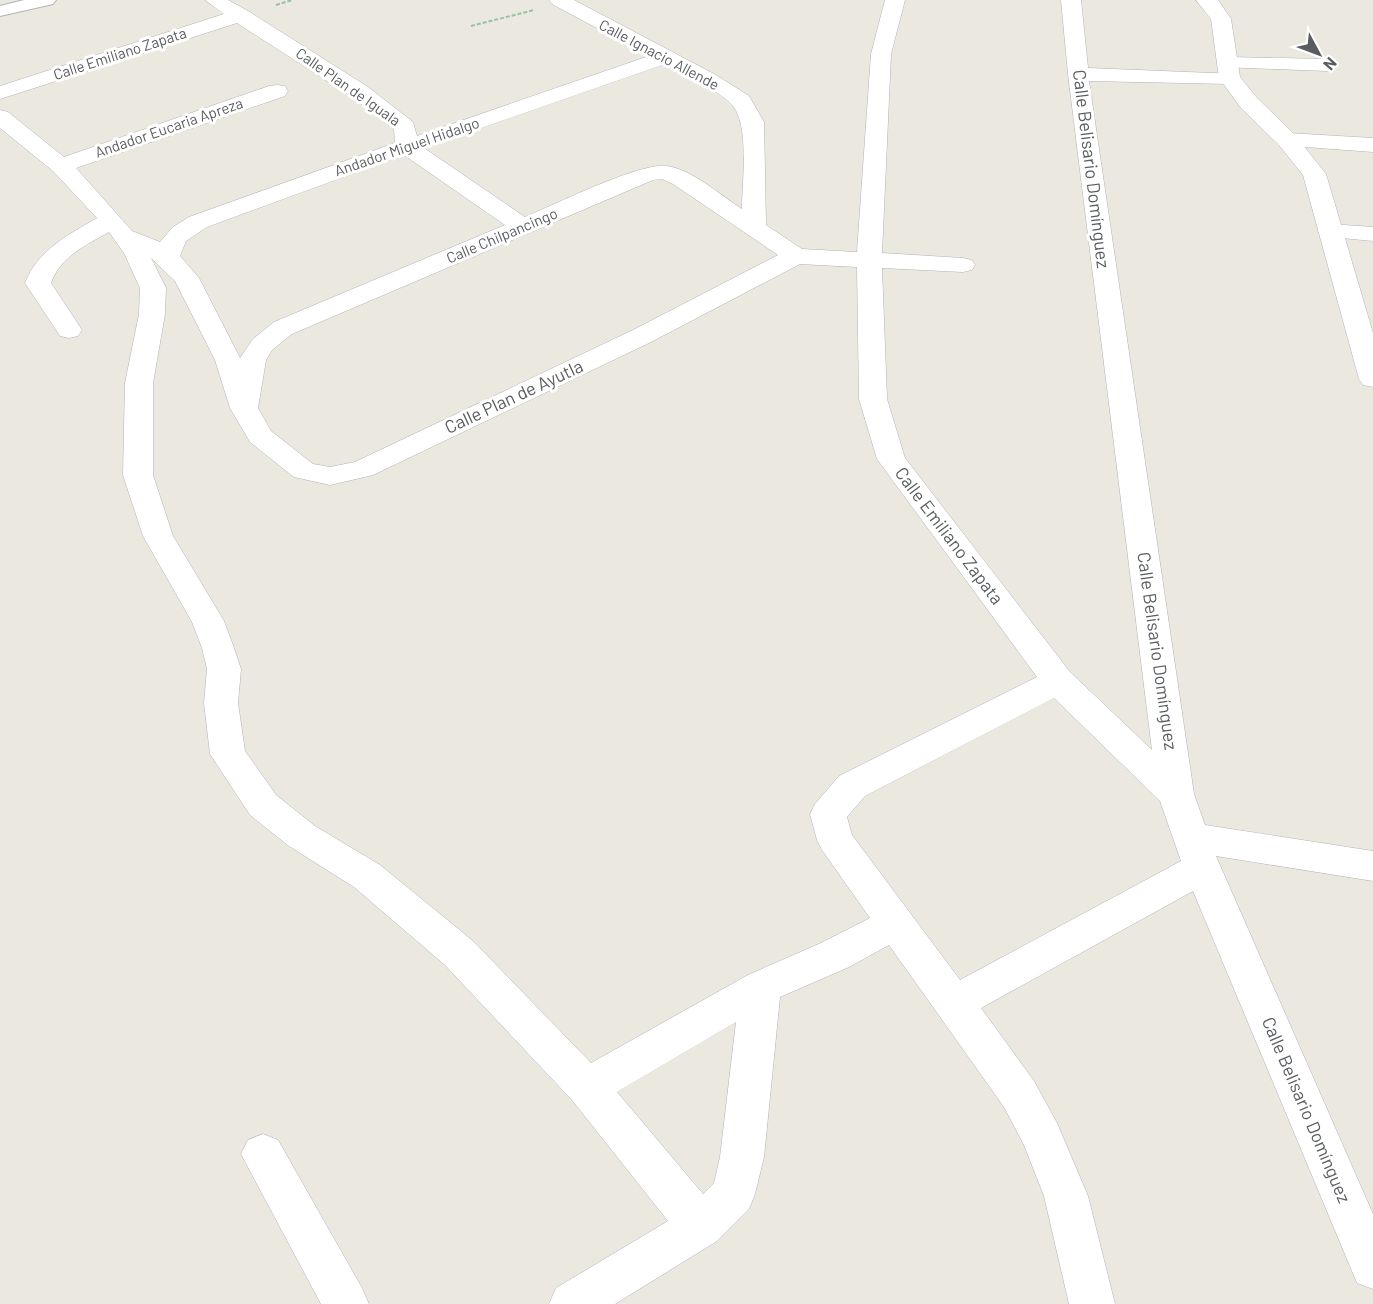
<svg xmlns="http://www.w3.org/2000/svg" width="1373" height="1304" font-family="Barlow,sans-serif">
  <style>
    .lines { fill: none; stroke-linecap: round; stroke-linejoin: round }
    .pedestrian-casing { stroke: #b1b3b7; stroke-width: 2 }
    .minor-casing { stroke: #b1b3b7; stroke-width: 1 }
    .tertiary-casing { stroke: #b1b3b7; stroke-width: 1 }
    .path { stroke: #96c3a0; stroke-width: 2; stroke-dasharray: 4 2; stroke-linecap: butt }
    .pedestrian { fill: #fff; fill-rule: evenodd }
    .minor { fill: #fff; fill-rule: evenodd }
    .tertiary { fill: #fff; fill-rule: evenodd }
    .labels { text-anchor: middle; stroke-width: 6; stroke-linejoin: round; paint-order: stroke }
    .far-street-label { font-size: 15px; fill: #595d60; stroke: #fff }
    .street-label { font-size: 18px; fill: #595d60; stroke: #fff }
  </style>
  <rect width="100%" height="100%" fill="#ebe8e0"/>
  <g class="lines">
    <defs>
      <path id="pedestrian" d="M24,0h32l-3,4 -53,12v-10z"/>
      <g id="minor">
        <path d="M205,0h23l20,11 120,76 45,35 4,14 232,-80 -97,-52 -3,-4h25l142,75 33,21 15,26 2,103 36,24 55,3 14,-198 14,-54h20l-14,54 -9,199 81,5 9,2 3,5 -3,5 -9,2 -81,-4 5,131 18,59 165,214 82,78 -84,-676 -7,-74h20l7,68 149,6 4,4 -4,4 -7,2 -141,-3 105,713 11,31 168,26v30l-157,-25 157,358v75l-16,-6 -164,-392 -212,117 53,73 23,42 31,73 27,108h-46l-25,-108 -20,-51 -20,-38 -115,-162 -40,22 -69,30 -16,160 -9,37 -6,15 -32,32 -102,63h-66l7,-16 112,-67 -96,-121 -127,-135 -91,-78 -65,-41 -39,-31 -34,-52 -6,-9 -6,-51 3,-34 -5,-21 -10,-26 -49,-86 -20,-61 2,-92 14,-69 1,-26 -16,-35 -15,-21c-23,13 -49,25 -58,51l31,47 -4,6 -9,2 -9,-2 -35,-53c13,-33 43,-48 72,-65l-44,-47 -53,-43v-18l8,2 56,45 205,-71 8,-1 8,1 3,5 -3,5 -209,72 56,63 28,11 13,-15 16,-10 206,-74 -1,-14 -42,-32 -115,-74 -237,76v-13l224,-72zM665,64c19,10 53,25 67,41 18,19 10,78 10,104 -22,-14 -49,-39 -75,-43 -27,-4 -113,39 -142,51l-101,-69zM404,155l101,70 -231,97 -21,17 -13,19 -41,-80 -19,-22 6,-15 21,-14zM662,179l11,5 105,71 -145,75 -278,132 -25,5 -17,-3 -42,-33 -13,-23 8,-48 6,-10 20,-16 361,-154zM151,258l24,23 40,79 15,48 20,34 44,35 36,8 43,-10 278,-133 149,-78 57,3 2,132 18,60 160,218 -198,99 -24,28 -5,10 7,26 5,10 48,68 -49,25 -73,32 -157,88 -118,-122 -93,-76 -65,-39 -39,-31 -31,-44 -7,-48 3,-34 -7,-21 -10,-27 -51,-85 -20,-61v-92l12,-69 1,-26zM1054,698l106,103 21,60 -221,119 -108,-145 -5,-18 18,-21zM736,1022l-16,135 -6,26 -11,11 -86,-102z"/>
        <path d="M1228,57l99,2 7,2 3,4 -3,4 -7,2 -106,-4 -3,-4 3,-4z"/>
        <path d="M1287,133l86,5v14l-94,-7 -3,-5 3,-5z"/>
        <path d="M1330,224l43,3v14l-52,-5 -3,-5 3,-5z"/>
        <path d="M263,1134l15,6 84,148 7,16h-48l-80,-150 7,-14z"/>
      </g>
      <path id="tertiary" d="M1196,0h22l13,19 9,58 17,21 38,37 31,39 47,159v54l-10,-2 -4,-6 -56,-204 -24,-30 -38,-37 -22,-30 -8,-59z"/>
    </defs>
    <use href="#pedestrian" class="pedestrian-casing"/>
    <use href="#minor" class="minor-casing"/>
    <use href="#tertiary" class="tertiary-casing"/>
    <g class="path">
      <path d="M276,5l16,-5"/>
      <path d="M471,26l63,-16"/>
    </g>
    <use href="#pedestrian" class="pedestrian"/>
    <use href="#minor" class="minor"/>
    <use href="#tertiary" class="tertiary"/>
  </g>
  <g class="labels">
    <g class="far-street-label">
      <text transform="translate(120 54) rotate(-18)" y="5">Calle Emiliano Zapata</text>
      <text transform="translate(659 55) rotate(28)" y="5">Calle Ignacio Allende</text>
      <text transform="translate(348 87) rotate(35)" y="5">Calle Plan de Iguala</text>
      <text transform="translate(169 128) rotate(-19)" y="5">Andador Eucaria Apreza</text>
      <text transform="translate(407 147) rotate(-19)" y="5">Andador Miguel Hidalgo</text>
      <text transform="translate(502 236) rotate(-23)" y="5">Calle Chilpancingo</text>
    </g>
    <g class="street-label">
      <text transform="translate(1091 169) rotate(83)" y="6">Calle Belisario Domínguez</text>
      <text transform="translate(514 397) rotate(-25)" y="6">Calle Plan de Ayutla</text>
      <text transform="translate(949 536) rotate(53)" y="6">Calle Emiliano Zapata</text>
      <text transform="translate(1157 651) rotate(82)" y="6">Calle Belisario Domínguez</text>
      <text transform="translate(1306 1110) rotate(67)" y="6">Calle Belisario Domínguez</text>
    </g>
  </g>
  <g transform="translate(1319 54) rotate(131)" stroke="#ffffff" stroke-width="4.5" paint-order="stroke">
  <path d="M0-4.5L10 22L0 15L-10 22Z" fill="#595d60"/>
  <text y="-9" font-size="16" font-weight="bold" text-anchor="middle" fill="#595d60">N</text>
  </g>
</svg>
